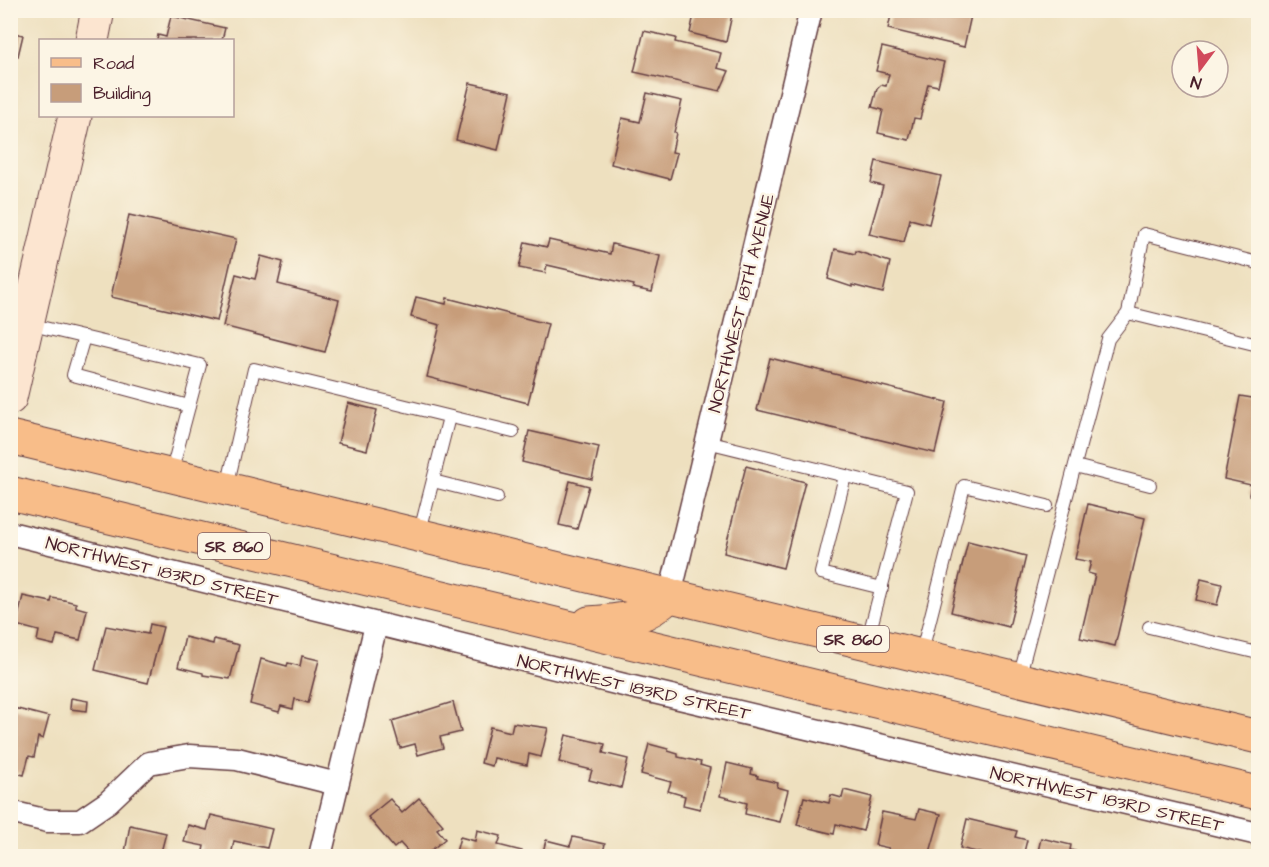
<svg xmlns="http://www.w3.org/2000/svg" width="1269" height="867" font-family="'Architects Daughter',sans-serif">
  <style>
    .building { fill: #c79d7a }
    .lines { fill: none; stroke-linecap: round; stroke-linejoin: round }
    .lane-casing { stroke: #633c41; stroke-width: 14 }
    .street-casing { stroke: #633c41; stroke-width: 25 }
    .secondary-casing { stroke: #633c41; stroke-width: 35 }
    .primary-casing { stroke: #633c41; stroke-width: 35 }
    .lane { stroke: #fff; stroke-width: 12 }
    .street { stroke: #fff; stroke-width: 22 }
    .secondary { stroke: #fce5d0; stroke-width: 33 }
    .primary { stroke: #f8bd89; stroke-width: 33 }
    .labels { text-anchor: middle; stroke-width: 5; stroke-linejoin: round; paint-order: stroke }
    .shield { fill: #fcf5e5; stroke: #7f5f63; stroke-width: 1.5 }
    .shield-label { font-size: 16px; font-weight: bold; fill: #4a1f2b }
    .street-label { font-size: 18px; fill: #4a1f2b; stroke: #fcf5e5 }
  </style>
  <rect width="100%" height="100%" fill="#fcf5e5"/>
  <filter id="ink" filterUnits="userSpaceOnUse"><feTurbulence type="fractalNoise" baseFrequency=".0167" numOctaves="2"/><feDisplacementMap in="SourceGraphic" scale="12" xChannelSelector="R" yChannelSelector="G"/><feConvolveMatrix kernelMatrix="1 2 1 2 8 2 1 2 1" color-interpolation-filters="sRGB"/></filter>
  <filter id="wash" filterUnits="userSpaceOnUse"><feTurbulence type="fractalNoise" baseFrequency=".008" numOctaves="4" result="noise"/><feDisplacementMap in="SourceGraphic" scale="24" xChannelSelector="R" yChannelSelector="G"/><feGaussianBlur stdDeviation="1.35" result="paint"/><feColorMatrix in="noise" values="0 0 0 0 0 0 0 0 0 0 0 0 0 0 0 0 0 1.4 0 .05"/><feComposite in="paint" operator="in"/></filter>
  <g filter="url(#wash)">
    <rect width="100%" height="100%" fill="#eee0bf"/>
    <g id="blocks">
      <g class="building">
        <path d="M695,10h38l-7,32 -36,-9z"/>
        <path d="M892,10l80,1 -8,36 -76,-18z"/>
        <path d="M171,16l54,12 -3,12h-65l1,-5 8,2z"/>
        <path d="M644,31l32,7 -1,4 46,11 -4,15 12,3 -9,20 -86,-19z"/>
        <path d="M10,32l13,3 -5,21 -8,-2z"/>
        <path d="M882,47l62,15 -6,24 -10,-2 -8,35 -6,-1 -5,22 -31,-7 5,-23 -11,-3 5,-18 4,-4 5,1 3,-12 -13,-3z"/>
        <path d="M470,83l41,9 -13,58 -42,-10z"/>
        <path d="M647,93l35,8 -8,31 2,1 -4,19 5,1 -7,26 -59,-15 11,-46 18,4z"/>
        <path d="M876,161l65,15 -12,48 -19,-5 -6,23 -35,-8 14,-48 -12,-3z"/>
        <path d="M129,215l107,24 -19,82 -106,-24z"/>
        <path d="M549,240l61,14 2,-10 48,12 -8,36 -19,-4 1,-3 -87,-20 -2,8 -26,-5 6,-26 22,5z"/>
        <path d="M835,249l20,5 1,-3 34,11 -7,31 -31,-8v2l-24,-8z"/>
        <path d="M261,256l22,6 -5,22 61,16 -14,52 -102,-26 13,-52 19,5z"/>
        <path d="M416,297l30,7 1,-6 101,26 -20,79 -101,-26 13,-52 -29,-8z"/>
        <path d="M770,358l177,44 -12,51 -178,-43z"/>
        <path d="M1240,396l18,3v98l-9,-2 2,-10 -27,-6z"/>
        <path d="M348,403l29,7 -10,40 -29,-7z"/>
        <path d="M529,431l70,16 -7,32 -70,-17z"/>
        <path d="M746,466l59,16 -22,86 -59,-15z"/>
        <path d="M570,481l19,5 -12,43 -18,-4z"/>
        <path d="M1088,504l57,14 -30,128 -35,-8 15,-63 -7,-2 3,-11 -16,-3z"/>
        <path d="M968,541l58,15 -17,71 -58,-15z"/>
        <path d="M1201,579l21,5 -5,21 -21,-5z"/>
        <path d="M23,596l28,6 1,-4 12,2 12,3v4l11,3 -7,30 -23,-5 -3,10 -17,-4 2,-10 -23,-6z"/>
        <path d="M150,624l13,3 -15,56 -53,-13 11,-44 42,8z"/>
        <path d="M185,637l28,7 1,-5 25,6 -9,34 -27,-4v-2l-25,-6z"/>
        <path d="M302,656l17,4 -11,43 -13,-4 -2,10 -12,-3 -2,6 -29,-8 11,-45 26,7 1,-3 12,3z"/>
        <path d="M71,698l17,3 -1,10 -17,-2z"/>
        <path d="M453,702l8,30 -21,5 3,11 -25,7 -3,-11 -15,4 -8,-27z"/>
        <path d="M10,707l39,10 -6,22 -5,-2 -4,20 -5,-1 -5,19 -12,-3z"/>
        <path d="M513,723l35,5 -7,29 -12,-3 -2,11 -33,-7 -2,8 -11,-3 9,-36 21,5z"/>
        <path d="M566,735l39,9 -2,9 25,6 -7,29 -32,-8 3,-10 -33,-8z"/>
        <path d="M649,744l19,5v2l10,3v3l23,5 -1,3 10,3 -10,41 -17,-4 2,-9 -17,-5 3,-9 -30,-8z"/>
        <path d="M727,763l25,6 -1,5 7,2 -1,2 21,5 -1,4 11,3 -8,32 -35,-8 2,-11 -27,-7z"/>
        <path d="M844,790l28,7 -9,34 -27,-7 -2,10 -37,-9 7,-28 25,6 2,-8 11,3z"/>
        <path d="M419,798l24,27 -6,4 8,10 -21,17h-12l-12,-13 -6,5 -26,-31 22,-18 12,14z"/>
        <path d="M919,809l22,5 -12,42 -16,-2 -1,2h-25l2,-8 -14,-3 7,-33 34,7z"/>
        <path d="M211,815l61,14 -5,19 -33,-7 -3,15h-29l2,-10 -20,-4 4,-17 19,5z"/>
        <path d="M967,819l50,12 -2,6 12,3 -4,16h-40l1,-2 -24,-6z"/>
        <path d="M130,825l36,8 -6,23h-27l-8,-4z"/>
        <path d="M477,830l24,6 -3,9 24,6 -1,5h-66l5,-19 15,4z"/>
        <path d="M573,837l32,7 -3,12h-60l4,-16 24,6z"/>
        <path d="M1041,838l30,7 -1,5 13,3 -1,3h-45z"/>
      </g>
    </g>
  </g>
  <g filter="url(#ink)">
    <use href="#blocks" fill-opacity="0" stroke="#633c41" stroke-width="1.5"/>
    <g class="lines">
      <defs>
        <g id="lane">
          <path d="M1128,313l130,32"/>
          <path d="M28,324l172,41 -29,109"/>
          <path d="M84,337l-11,38 116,31"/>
          <path d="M707,442l200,49 -40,151"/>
          <path d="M1075,466l75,19"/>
          <path d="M845,476l-24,97 61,15"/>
          <path d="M433,481l64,16"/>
          <path d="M227,487l27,-118 259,63"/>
          <path d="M419,535l30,-118"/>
          <path d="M1149,627l109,26"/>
          <path d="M921,655l43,-169 83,20"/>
          <path d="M1019,678l89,-339 20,-26 16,-79 114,29"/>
        </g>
        <g id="street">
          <path d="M10,533l614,152 634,149"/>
          <path d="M670,595l141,-585"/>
          <path d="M10,812l38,9h32l28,-19 41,-39 40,-7 48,3 100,25"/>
          <path d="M320,856l56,-231"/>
        </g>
        <g id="secondary">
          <path d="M92,40l6,-30"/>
          <path d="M10,398l65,-282"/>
        </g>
        <g id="primary">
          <path d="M10,437l1248,300"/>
          <path d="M10,493l1248,300"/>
          <path d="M589,623c35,-3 55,-3 81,-28"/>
        </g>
      </defs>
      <use href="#lane" class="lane-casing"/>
      <use href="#street" class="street-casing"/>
      <use href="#secondary" class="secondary-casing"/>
      <use href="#primary" class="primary-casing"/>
      <use href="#lane" class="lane"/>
      <use href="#street" class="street"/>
      <use href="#secondary" class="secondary"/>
      <use href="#primary" class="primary"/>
    </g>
  </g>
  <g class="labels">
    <g class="shield">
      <rect x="198" y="533" width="72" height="26" rx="4.5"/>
      <rect x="817" y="626" width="72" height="26" rx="4.5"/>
    </g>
    <g class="shield-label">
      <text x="234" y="552">SR 860</text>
      <text x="853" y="645">SR 860</text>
    </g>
    <g class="street-label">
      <text transform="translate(741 303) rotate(-76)" y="6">NORTHWEST 18TH AVENUE</text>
      <text transform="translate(162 571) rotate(14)" y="6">NORTHWEST 183RD STREET</text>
      <text transform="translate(634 687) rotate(13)" y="6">NORTHWEST 183RD STREET</text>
      <text transform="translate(1107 799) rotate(13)" y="6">NORTHWEST 183RD STREET</text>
    </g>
  </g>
  <rect width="1269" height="867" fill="none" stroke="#fcf5e5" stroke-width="36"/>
  <rect x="39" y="39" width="195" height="78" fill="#fcf5e5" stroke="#b59f9b" stroke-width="1.5"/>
  <rect x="51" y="58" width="30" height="9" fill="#f8bd89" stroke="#b59f9b" stroke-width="1.5"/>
  <text x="93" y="69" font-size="18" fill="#4a1f2b">Road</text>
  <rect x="51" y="84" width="30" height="18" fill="#c79d7a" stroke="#b59f9b" stroke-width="1.5"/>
  <text x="93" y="99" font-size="18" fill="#4a1f2b">Building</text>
  <g transform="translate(1200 69) rotate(196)"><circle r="28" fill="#fcf5e5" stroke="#b59f9b" stroke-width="1.5"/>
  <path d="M0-4.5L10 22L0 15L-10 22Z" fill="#d1495b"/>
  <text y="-9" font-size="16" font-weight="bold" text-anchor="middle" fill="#4a1f2b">N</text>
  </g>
</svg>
